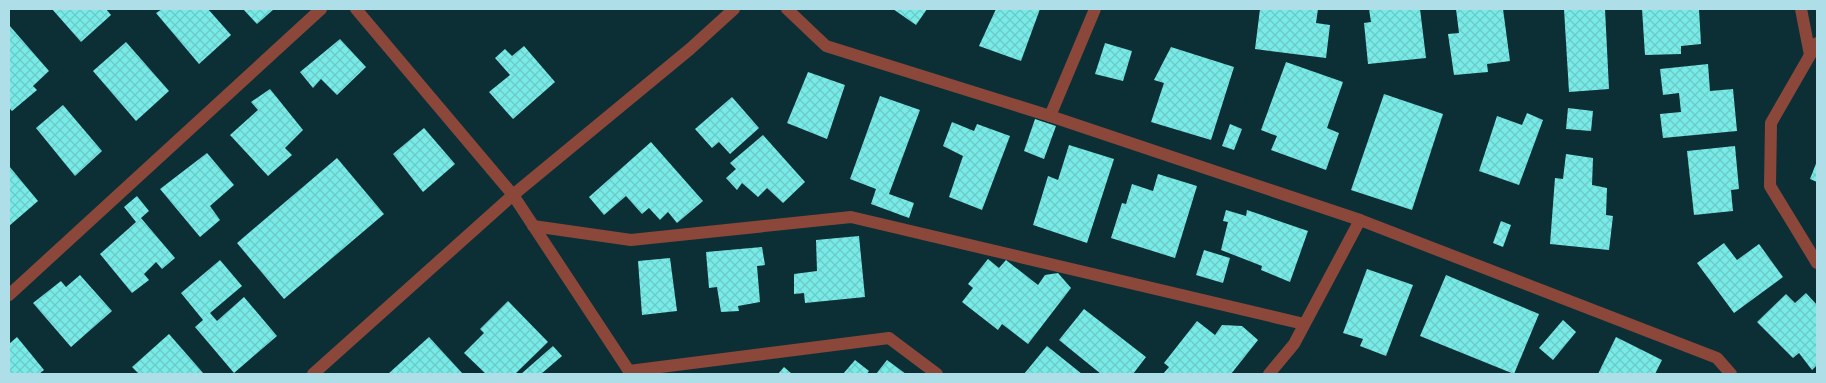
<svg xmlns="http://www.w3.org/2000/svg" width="1826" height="383" font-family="Ubuntu,sans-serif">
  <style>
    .building { fill: url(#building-cross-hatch) }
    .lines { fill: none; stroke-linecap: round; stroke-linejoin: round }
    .minor { stroke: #8b483a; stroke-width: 12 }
    .tertiary { stroke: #8b483a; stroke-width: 12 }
  </style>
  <defs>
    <pattern id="building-cross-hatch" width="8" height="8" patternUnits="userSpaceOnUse" patternTransform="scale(1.25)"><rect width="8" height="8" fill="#79ebe7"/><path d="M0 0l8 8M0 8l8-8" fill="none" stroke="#6bc9c7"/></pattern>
  </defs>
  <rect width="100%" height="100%" fill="#0c2f36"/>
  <g class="building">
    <path d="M52,9h54l5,6 -30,27z"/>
    <path d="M162,9h46l23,26 -32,29 -43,-51z"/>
    <path d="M243,9h31l-17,15z"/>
    <path d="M893,9h34l-11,16z"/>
    <path d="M996,9h44l-19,52 -42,-15z"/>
    <path d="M1260,9h58l-2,14 14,2 -4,33 -71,-9z"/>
    <path d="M1369,9h51l6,49 -58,6 -4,-41 7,-1z"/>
    <path d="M1456,9h47l7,52 -23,3 1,8 -34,3 -6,-41 11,-1z"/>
    <path d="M1564,9h41l4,80 -40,3z"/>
    <path d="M1642,9h57l2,35 -20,2v8l-36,1z"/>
    <path d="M9,25l40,46 -16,15 4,4 -25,21 -3,-3z"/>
    <path d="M340,39l26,28 -29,28 -16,-16 -8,9 -13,-16z"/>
    <path d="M126,42l43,49 -33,30 -43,-50z"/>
    <path d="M1105,43l27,8 -9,30 -28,-7z"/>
    <path d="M524,46l31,36 -42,37 -24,-27 21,-17 -15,-17 10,-9 7,7z"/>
    <path d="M1171,47l63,20 -23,73 -60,-18 13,-39 -10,-3z"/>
    <path d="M1286,62l57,20 -16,46 12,5 -13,37 -55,-20 6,-14 -16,-6z"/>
    <path d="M1708,64l2,27 23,-2 4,42 -74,7 -3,-24 21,-2 -2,-19 -16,2 -3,-26z"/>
    <path d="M808,72l37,13 -18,54 -40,-16z"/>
    <path d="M270,89l33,41 -18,18 7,7 -24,21 -38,-41 28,-25 -7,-8z"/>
    <path d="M1384,94l59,20 -31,96 -61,-20z"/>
    <path d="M880,96l40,14 -31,84 25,9 -5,15 -38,-14 5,-15 -26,-10z"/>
    <path d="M732,97l27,31 -29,26 -11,-12 -7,6 -17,-19z"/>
    <path d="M63,105l39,46 -27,25 -39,-48z"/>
    <path d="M1568,108l25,3 -2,20 -25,-2z"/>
    <path d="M1527,113l16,7 -24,65 -40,-14 18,-55 25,9z"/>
    <path d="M1035,119l21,7 -12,33 -20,-8z"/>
    <path d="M952,122l22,9 3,-7 33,12 -28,74 -33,-13 14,-41 -20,-10z"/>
    <path d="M1230,124l12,5 -8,21 -12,-4z"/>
    <path d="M424,128l31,36 -32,28 -30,-38z"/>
    <path d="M763,135l42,47 -22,21 -16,-15 -9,9 -16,-14 -5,7 -11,-12 10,-9 -6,-6z"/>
    <path d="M651,142l52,59 -26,22 -9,-11 -8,8 -11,-12 -7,6 -16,-18 -22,19 -15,-18z"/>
    <path d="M1069,145l45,14 -27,84 -54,-18 15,-49 10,4z"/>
    <path d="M1735,146l4,43 -8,1 2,21 -39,4 -7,-64z"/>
    <path d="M207,153l27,32 -24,21 10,14 -20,17 -40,-48z"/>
    <path d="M1566,154l27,4 -1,27 15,3 -1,27 7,1 -4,34 -59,-6 5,-66 8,1z"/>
    <path d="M337,158l47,56 -100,85 -47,-56z"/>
    <path d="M1817,161v21l-7,-3z"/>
    <path d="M9,166l29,35 -29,25z"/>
    <path d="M1158,174l39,12 -22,72 -64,-20 11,-35 4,1 6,-20 21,7z"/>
    <path d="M137,196l12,15 -8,7 34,40 -13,11 -6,-7 -12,12 5,6 -17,13 -32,-39 36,-32 -12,-15z"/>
    <path d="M1226,210l20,6 1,-6 61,21 -18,51 -29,-12 1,-4 -41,-16 7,-28 -5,-1z"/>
    <path d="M1501,221l10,4 -8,22 -10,-4z"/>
    <path d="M859,236l6,61 -60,6 -1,-10 -10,1v-20l23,-3 -1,-31z"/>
    <path d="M1724,243l13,17 22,-16 24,33 -49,36 -37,-50z"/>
    <path d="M762,247l3,18 -8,1 3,36 -22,4 1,5 -18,1 -4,-25 -8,1 -3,-36z"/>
    <path d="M1204,250l26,8 -7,25 -27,-8z"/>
    <path d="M670,258l7,53 -35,4 -4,-54z"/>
    <path d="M988,259l11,9 7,-8 32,25 7,-10 13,-2 13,15 -43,56 -26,-20 -4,6 -36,-28 11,-14 -5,-4z"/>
    <path d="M220,260l22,26 -32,27 7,8 27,-24 33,39 -43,37 -39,-46 8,-7 -22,-27z"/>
    <path d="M1367,269l46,16 -27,71 -26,-10 3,-7 -20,-6z"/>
    <path d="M80,275l32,36 -41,36 -38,-44 28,-22 5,6z"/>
    <path d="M1446,275l93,39 -25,60 -94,-38z"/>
    <path d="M1806,293l11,12v60l-5,5 -13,-17 -6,5 -36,-36 29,-28 9,9z"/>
    <path d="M508,301l40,41 -33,32h-29l-22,-21 20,-20 -4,-4z"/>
    <path d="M1084,309l62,48 -13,17h-32l-42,-34z"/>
    <path d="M1563,320l13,12 -23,28 -14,-12z"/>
    <path d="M1197,321l18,14 7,-10 20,1 16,14 -27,34h-68l6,-7 -5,-4z"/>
    <path d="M169,334l35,40h-65l-7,-7z"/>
    <path d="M17,337l27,33 -5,4h-30v-30z"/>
    <path d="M429,337l34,37h-75z"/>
    <path d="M1616,337l46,23 -7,14h-57z"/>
    <path d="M553,346l9,10 -21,18h-20z"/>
    <path d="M1047,346l35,28h-58z"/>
    <path d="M855,360l14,11 -2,3h-24z"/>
    <path d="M887,360l19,14h-30z"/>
    <path d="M784,367l8,7h-14z"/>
  </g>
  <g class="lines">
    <g class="minor">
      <path d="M356,9l157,186 116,176 4,3"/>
      <path d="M787,9l39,37 224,70 310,104 357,138 14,16"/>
      <path d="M1801,9l9,46"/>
      <path d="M1817,43l-46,80 -1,63 47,77"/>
      <path d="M1050,116l45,-107"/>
      <path d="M533,226l98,14 220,-23 453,107"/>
      <path d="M9,295l312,-286"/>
      <path d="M629,371l260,-33 48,36"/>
      <path d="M1269,374l25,-30 66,-124"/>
    </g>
    <path class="tertiary" d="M313,374l200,-179 177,-146 44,-40"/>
  </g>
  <rect width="1826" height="383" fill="none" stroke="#aedfe9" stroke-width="20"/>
</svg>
